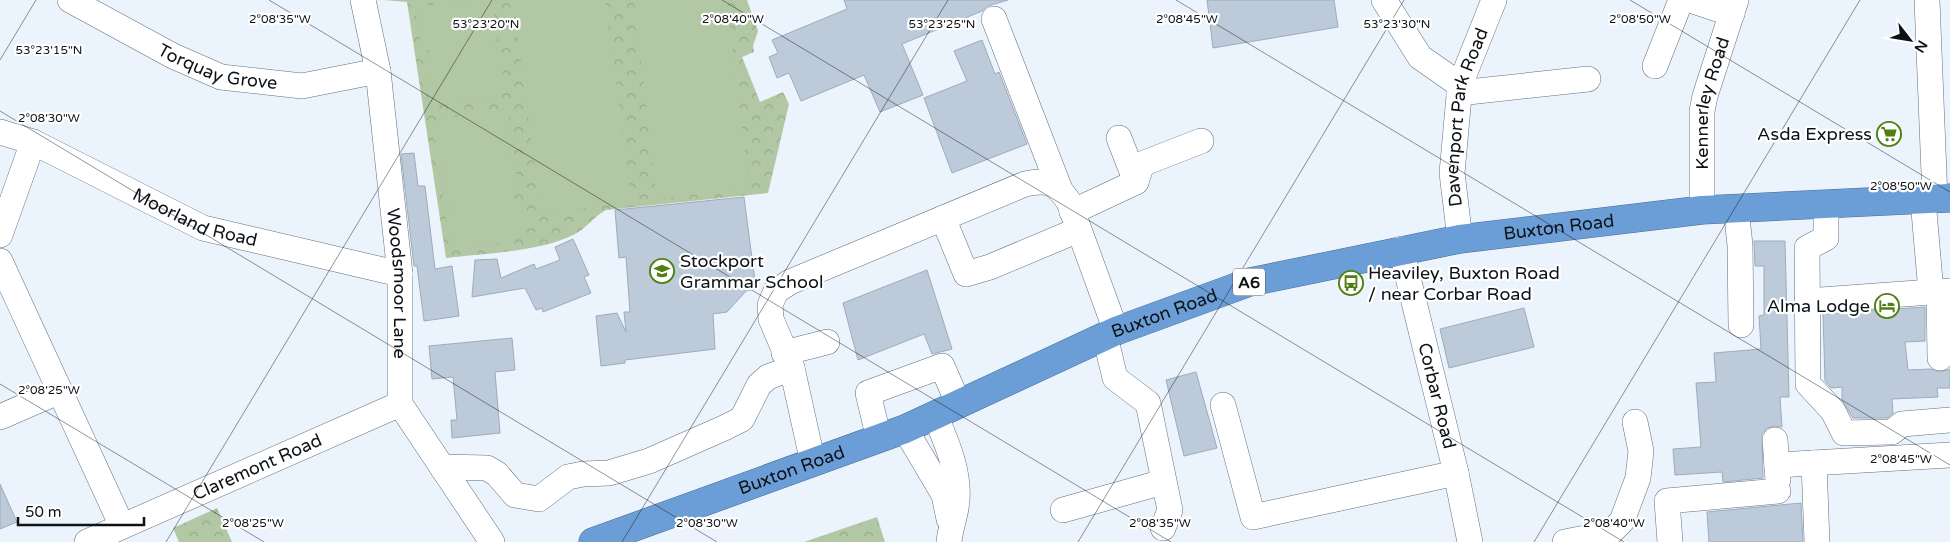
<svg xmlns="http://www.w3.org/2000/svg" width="1950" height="542" font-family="'Varela Round',sans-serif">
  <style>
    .park { fill: url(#park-crowns) }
    .pitch { fill: #b2c7a3 }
    .building { fill: #bccad9; stroke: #9eabba }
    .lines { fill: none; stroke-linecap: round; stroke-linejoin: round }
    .minor-casing { stroke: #636f7d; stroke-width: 26 }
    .highway-casing { stroke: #4a6d93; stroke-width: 29 }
    .minor { stroke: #fff; stroke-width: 25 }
    .highway { stroke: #6b9ed6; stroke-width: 28 }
    .ticks { fill: none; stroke: #0d1217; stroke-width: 1; stroke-opacity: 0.45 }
    .labels { text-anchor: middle; stroke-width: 4.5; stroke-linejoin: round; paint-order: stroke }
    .shield { fill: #fff; stroke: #56595d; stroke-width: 1 }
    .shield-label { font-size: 16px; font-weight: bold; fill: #0d1217 }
    .street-label { font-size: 18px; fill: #0d1217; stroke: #fff }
    .poi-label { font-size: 18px; fill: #0d1217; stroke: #fff; text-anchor: end }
    .ticks-label { font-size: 12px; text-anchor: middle; fill: #0d1217; stroke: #fff; stroke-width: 4.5; stroke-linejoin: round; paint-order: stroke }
  </style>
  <defs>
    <pattern id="park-crowns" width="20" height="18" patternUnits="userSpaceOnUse" patternTransform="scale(1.25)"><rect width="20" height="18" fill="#b2c7a3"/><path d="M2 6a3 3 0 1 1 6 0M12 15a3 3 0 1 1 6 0" fill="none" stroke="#98aa8c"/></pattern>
  </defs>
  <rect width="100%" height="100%" fill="#ebf3fd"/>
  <g class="park">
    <path d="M384,0h363l11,31 -5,15 1,6 -12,5 18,45 23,-10 6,12 -21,89 -162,17c-12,6 -19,18 -31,24 -34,18 -90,19 -129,24l-39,-256z"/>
    <path d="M217,508l15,34h-53l-6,-14z"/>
    <path d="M877,517l8,25h-81z"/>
  </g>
  <g class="pitch">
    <path d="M464,0l28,1 6,38 -9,2 2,11 8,-1 6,38 -8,2v4l-59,9 -1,-4 -8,1 -6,-39 9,-1 -2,-11 -8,1 -6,-39 8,-1v-5z"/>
    <path d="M513,0h92l27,202 -91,12z"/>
    <path d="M634,0h93l22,188 -92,11z"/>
    <path d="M499,110l1,3 8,-2 6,39 -9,1 1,5 8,-1 6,39 -8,1 1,5 8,-1 5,38 -67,13v-3l-9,2 -5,-39 8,-1 -1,-5 -8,1 -5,-39 8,-1 -1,-5 -8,1 -6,-38 8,-2v-2z"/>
  </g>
  <g class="building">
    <path d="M844,0h164l-20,6 -6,5 -80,33 21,51 -43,17 -16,-37 -63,26 -12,-28 -12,5 -8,-21 9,-4 -6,-13 75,-31z"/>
    <path d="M1207,0h127l4,27 -125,21z"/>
    <path d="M982,40l13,34 4,-2 28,72 -75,29 -28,-75 43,-17 -13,-30z"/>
    <path d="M414,153l4,33h7l10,83 17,-3 7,50 -35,5 -7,-55h-3l-13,-112z"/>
    <path d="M744,197l12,92 -10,2 -19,21 -14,2 2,35 -90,11v3l-24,3 -5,-50 21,-3 9,19 -2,-20h6l-4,-55 -7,1 -4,-48z"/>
    <path d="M573,239l16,36 -5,2 7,16 -48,19 -1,-4 -6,2 -11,-22 -53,9 3,-37 22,-1 4,19 33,-14 2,5 24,-9 -5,-13z"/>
    <path d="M1754,241h31l4,156h-9l2,30 -8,-1 -7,2 -5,6 1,44 -40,4 -1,-10 -47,3 -2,-26 28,-2 -5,-64 20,-1 -2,-29 47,-4 -2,-33 5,-1v-49h-9z"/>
    <path d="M927,270l25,79 -20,5 -8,-20 -66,26 -15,-57z"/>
    <path d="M1925,307v34l-20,1 3,28 23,-1 10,3 9,-3v19h-13l1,9 -46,2 1,14 -6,5h-34l-11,-18v-13l-11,1 -6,-7 -2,-67z"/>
    <path d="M1524,308l10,39 -85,21 -9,-39z"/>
    <path d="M512,338l3,32 -20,2 5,61 -48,5 -1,-18h6l-4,-43 -21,2 -3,-33z"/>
    <path d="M1196,372l21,76 -33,8 -18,-76z"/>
    <path d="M0,484l17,38 -17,7z"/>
    <path d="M1801,503l2,39h-94l-2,-30z"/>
  </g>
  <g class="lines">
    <defs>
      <g id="minor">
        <path id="s1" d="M70,0l103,56 48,21 81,9 76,-15"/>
        <path id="s2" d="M363,0l15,71 22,203v130l92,138"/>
        <path d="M1384,0l36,57 40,28"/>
        <path d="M1690,0l42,14"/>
        <path d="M1927,0l8,199"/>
        <path d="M994,19l65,168"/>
        <path d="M1655,66l26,-66"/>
        <path d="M1459,93l129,-14"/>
        <path id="s3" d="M0,132l33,10 170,86 197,46"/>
        <path d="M1119,138l17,44"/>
        <path d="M1923,200l8,92 19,-1"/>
        <path d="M1826,204v34l-19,10 1,136 25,27 11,22 48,-1 10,-8 48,-4"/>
        <path d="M1736,208l4,37 1,80"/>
        <path id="s4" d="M1702,210v-99l3,-15 31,-96"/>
        <path d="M1072,212l64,-30 6,-18 59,-23"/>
        <path d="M943,218l23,56 24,-7 88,-37"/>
        <path d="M0,235l33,-93"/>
        <path id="s5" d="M1460,239l-8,-66 8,-88 34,-85"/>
        <path id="s6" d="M1401,249l55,224 14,69"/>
        <path d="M0,261l122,265"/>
        <path d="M1939,291l1,67"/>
        <path d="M1807,301l124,-9"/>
        <path d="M1105,336l10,42 33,25 22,107 -7,18"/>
        <path d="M784,353l43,-11"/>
        <path d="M1223,405l30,112 203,-44"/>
        <path d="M935,415c12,28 27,62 21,93 -2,12 -6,22 -7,34"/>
        <path d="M0,417l60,-26"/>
        <path d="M905,429l39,66 5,24"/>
        <path d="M879,439l-11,-46 74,-27 17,39"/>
        <path d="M1775,440l3,40"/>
        <path d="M813,463l-21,-95 -21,-49 -1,-14 6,-14 14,-9 235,-98c24,-5 30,-2 44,18l47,129"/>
        <path d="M1814,463l3,79"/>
        <path d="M1777,465l173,-10"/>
        <path d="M442,467l45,1 10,6 18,21 24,4 29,-22 15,-3 26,-1 40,-12 75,-33 18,-9 17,-34 9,-8 24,-9"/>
        <path d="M1063,510l100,-28"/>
        <path id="s7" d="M87,542l313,-138"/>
        <path d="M1565,542l45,-9 12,-12 16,-43 3,-27 -6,-29"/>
        <path d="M1670,542l-3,-41 111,-10"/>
      </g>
      <g id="highway">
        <path id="s8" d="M593,542l312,-113 211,-98 134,-49 210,-43 242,-29 248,-12"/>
      </g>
    </defs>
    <use href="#minor" class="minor-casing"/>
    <use href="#highway" class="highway-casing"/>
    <use href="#minor" class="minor"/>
    <use href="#highway" class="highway"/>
  </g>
  <path class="ticks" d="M269,0l902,542M722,0l902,542M1176,0l774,465M1630,0l320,192M0,60l36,-60M0,111l717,431M0,384l264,158M166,542l326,-542M622,542l326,-542M1078,542l326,-542M1534,542l326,-542"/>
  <defs>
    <symbol id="supermarket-ring" viewBox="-11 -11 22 22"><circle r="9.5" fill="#fff" stroke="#4f8011" stroke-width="1.5"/><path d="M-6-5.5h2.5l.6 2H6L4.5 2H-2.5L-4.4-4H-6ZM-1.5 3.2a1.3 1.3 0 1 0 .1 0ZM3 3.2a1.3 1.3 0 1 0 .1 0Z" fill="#4f8011"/></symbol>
    <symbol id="school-ring" viewBox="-11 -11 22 22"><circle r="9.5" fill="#fff" stroke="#4f8011" stroke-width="1.5"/><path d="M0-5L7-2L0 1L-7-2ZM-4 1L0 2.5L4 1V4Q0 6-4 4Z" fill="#4f8011"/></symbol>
    <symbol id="bus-ring" viewBox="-11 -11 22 22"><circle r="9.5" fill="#fff" stroke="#4f8011" stroke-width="1.5"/><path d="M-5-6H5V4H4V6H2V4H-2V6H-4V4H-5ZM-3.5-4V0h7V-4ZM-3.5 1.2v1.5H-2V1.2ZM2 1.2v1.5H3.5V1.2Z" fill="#4f8011"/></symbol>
    <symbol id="hotel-ring" viewBox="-11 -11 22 22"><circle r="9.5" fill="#fff" stroke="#4f8011" stroke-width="1.5"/><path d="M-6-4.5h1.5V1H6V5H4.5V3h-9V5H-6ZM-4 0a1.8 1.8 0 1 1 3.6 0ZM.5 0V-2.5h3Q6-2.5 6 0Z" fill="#4f8011"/></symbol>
  </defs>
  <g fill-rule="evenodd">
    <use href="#supermarket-ring" x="1875" y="120" width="28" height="28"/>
    <use href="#school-ring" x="648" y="257" width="28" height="28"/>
    <use href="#bus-ring" x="1337" y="269" width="28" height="28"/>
    <use href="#hotel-ring" x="1873" y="292" width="28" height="28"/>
  </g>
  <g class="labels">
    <rect class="shield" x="1233" y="268.5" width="32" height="27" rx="4"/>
    <g class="shield-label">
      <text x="1249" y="288">A6</text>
    </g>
    <g class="street-label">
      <text dy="6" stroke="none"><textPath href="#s1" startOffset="164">Torquay Grove</textPath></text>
      <text dy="6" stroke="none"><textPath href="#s4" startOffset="108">Kennerley Road</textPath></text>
      <text dy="6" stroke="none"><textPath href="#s5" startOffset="124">Davenport Park Road</textPath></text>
      <text dy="6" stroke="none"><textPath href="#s3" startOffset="214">Moorland Road</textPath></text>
      <text dy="6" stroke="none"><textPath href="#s8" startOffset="1021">Buxton Road</textPath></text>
      <text dy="6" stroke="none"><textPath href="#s2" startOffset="286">Woodsmoor Lane</textPath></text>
      <text dy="6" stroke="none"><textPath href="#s8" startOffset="616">Buxton Road</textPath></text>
      <text dy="6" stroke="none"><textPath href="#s6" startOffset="151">Corbar Road</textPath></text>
      <text dy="6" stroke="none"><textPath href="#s7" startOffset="186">Claremont Road</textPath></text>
      <text dy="6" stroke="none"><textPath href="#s8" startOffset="211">Buxton Road</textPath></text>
    </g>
    <g class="poi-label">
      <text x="1872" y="140">Asda Express</text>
      <text x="680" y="267" text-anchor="start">Stockport<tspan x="680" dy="21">Grammar School</tspan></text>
      <text x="1368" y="279" text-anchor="start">Heaviley, Buxton Road<tspan x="1368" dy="21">/ near Corbar Road</tspan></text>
      <text x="1870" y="312">Alma Lodge</text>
    </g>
  </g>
  <g class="ticks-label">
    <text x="280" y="23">2°08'35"W</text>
    <text x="733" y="23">2°08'40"W</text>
    <text x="1187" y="23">2°08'45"W</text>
    <text x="1640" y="23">2°08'50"W</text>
    <text x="486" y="28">53°23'20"N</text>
    <text x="942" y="28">53°23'25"N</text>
    <text x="1397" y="28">53°23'30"N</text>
    <text x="49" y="54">53°23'15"N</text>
    <text x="49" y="122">2°08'30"W</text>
    <text x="1901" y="190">2°08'50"W</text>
    <text x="49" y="394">2°08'25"W</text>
    <text x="1901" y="463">2°08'45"W</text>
    <text x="253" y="527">2°08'25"W</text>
    <text x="707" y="527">2°08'30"W</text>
    <text x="1160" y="527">2°08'35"W</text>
    <text x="1614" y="527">2°08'40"W</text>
  </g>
  <g transform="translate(1910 40) rotate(121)" stroke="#ffffff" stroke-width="4" paint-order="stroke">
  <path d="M0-4L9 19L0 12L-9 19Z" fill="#0d1217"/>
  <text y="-8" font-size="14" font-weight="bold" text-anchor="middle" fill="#0d1217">N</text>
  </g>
  <path d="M18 517v8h126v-8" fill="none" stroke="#0d1217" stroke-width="2.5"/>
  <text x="25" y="517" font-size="15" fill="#0d1217" stroke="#ffffff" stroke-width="4" paint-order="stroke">50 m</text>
</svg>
